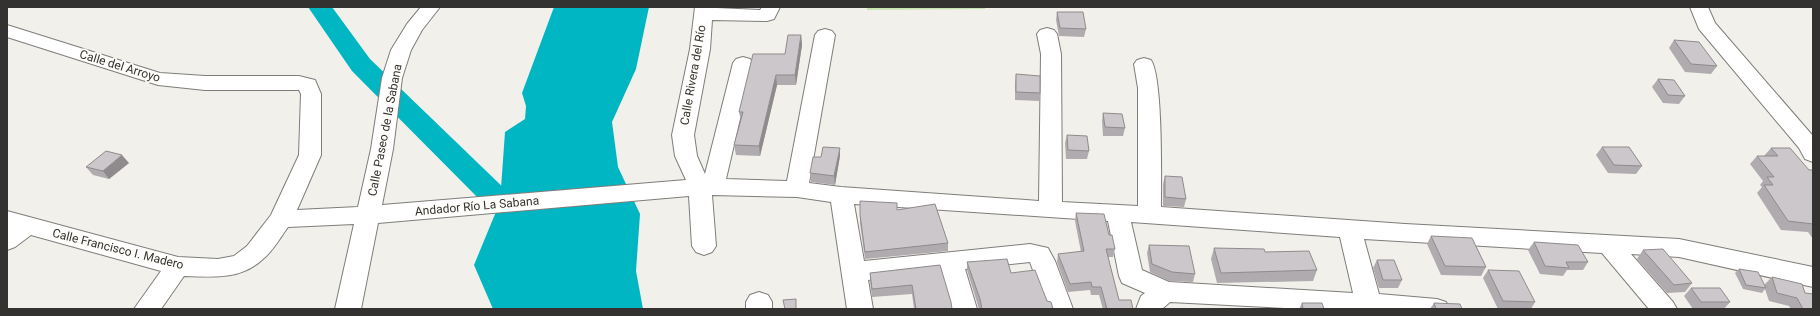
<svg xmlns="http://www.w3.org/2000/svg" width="1820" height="316" font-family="Roboto,sans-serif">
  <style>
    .green { fill: #c6e3b0 }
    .water { fill: #00b6c2 }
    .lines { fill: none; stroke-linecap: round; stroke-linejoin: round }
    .river { fill: #00b6c2; fill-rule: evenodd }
    .minor-casing { stroke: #7f7d79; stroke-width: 2 }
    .minor { fill: #fff; fill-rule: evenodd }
    .wall { fill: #afabae }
    .shaded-wall { fill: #8f8b8d }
    .building { fill: #ccc7ca; stroke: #8f8b8d }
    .labels { text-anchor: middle; stroke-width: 3.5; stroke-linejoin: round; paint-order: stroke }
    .street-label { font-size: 12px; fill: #333230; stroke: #fffdf9 }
  </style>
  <rect width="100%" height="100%" fill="#f2f0eb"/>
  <path class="green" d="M867,7h118v2l-118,1z"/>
  <path class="water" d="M554,7h95l-13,62 -24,53 6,45 22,47 -4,57 7,38h-150l-19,-44 26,-63 5,-70 20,-13 1,-13 -4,-13z"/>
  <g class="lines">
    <path class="river" d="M308,7h24l38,52 140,135 5,8 -5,8 -10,3 -10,-3 -138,-139z"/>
    <defs>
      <g id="minor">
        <path d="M421,7h19l-18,23 -11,20 -9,28 -9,71 -11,56 304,-25 -11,-24 -3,-21 18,-86 5,-42 65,3 2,-3h18l-6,12 -7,2 -55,-1 -2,29 -16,86 3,21 8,18 28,-111 3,-4 7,-2 7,2 3,4 -27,116 61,2 28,-146 3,-4 7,-2 7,2 3,4 -26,148 32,4 198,14 2,-147 -4,-20 3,-4 7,-2 7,2 3,4 4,20 1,148 76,4v-118l-4,-24 3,-4 7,-2 7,2c12,18 10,119 10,147l244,17 274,15 134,28v20l-134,-30 -48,-3 42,48 4,7h-28l-47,-56 -238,-14 15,55 58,5 9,3 4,7h-145l-135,-7 -8,7h-26l5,-13 4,-3 -23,-10 -3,-7 -11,-55 -254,-17 10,57 166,-17 18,4 7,13 18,48h-26l-17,-47 -65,7 12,40h-26l-10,-37 -73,8 5,29h-26l-16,-107 -34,-5 -85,-2 4,51 -4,6 -8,3 -8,-3 -4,-6 -3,-50 -311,27 -17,86h-26l19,-85 -66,3c-8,11 -15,24 -25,32 -22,21 -50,18 -79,17l-23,33h-27l27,-38 -130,-36 -16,12 -8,3v-39l171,46 40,2 16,-3 13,-10 24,-31 28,-60 2,-61 -2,-4h-94l-47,-5 -151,-48v-12l153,48 45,3h94l16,4 6,14v61l-24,55 61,-3 13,-58 11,-71 9,-28 16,-26zM1131,222l209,15 13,56 -184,-11 -27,-12z"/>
        <path d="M1690,7h18l7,16 98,113v26l-8,-3 -6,-11 -100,-119z"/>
        <path d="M759,292l9,3 4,7v7h-26v-7l4,-7z"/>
      </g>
    </defs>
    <use href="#minor" class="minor-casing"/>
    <use href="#minor" class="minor"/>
  </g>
  <g class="wall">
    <path d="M1057,12l29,17 -2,8 -25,-1 -3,-16z"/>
    <path d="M801,35l1,10 -6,40h-19l-17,71 -24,-1 -2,-10 7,-24 -2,-9z"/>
    <path d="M1674,40l43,26 -6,8 -26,-2 -16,-24z"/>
    <path d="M1016,74l24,19 -1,8 -24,-1v-17z"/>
    <path d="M1658,79l27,17 -6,8 -16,-1 -11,-16z"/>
    <path d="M1103,113l22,15 -2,8h-20l-1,-15z"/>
    <path d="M1067,135l22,16 -2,8h-21l-1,-16z"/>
    <path d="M1602,147l40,19 -6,8 -28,-1 -12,-18z"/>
    <path d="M1771,148l38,22h4v69l-5,-7 -27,-2 -24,-37 5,-6 -2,-2 3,-4 -13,-17 7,-8h7z"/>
    <path d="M840,156l-5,29 -24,-3 -1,-9z"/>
    <path d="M129,163l-20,16 -16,-4 -7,-8z"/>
    <path d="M1165,176l21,23 -2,8 -21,-1v-22z"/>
    <path d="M897,210l51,33v8l-83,8 -5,-36v-8z"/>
    <path d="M1076,213l33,22 6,14 -2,8h-5l11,43 14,9h-30l-4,-14h-8l-1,-5 -22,2 -11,-30 1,-8 23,-2 -6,-31z"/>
    <path d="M1431,236l55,31 -5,9 -40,-1 -14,-31z"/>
    <path d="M1534,242l54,20 -5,8h-16l-4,6 -23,-2 -12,-24z"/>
    <path d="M1149,245l46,29 -2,8 -24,-1 -19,-9 -3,-19z"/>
    <path d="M1214,248l51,4 52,18 -4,11 -96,2 -6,-24z"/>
    <path d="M1643,250l49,33 -7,9 -18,1 -30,-34z"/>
    <path d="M1377,260l25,20 -4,8h-19l-6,-20z"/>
    <path d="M967,262l44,11 36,28 6,8h-74l-12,-39z"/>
    <path d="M940,265l12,44h-38l-2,-15 -40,3 -2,-16v-8z"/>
    <path d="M1739,269l25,16 8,-8 33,16 8,16h-22l-2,-3 -20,-5 -4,-12 -3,4 -19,-4 -8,-16z"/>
    <path d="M1488,270l47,32 -4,7h-33l-15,-31z"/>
    <path d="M1691,288l39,14 -6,7h-31l-9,-13z"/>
    <path d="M1302,303l22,6h-25z"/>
    <path d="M1434,303l28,6h-32z"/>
  </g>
  <g class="shaded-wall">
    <path d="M801,35l1,10 -6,40 -1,-10z"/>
    <path d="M776,75l1,10 -17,71 -1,-10z"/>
    <path d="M840,148v8l-5,29 -1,-9z"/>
    <path d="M122,155l7,8 -20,16 -6,-8z"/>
  </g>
  <g class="building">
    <path d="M1057,12h26l3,17 -26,-1z"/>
    <path d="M788,35h13l-6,40h-19l-17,71 -25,-1 9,-33h-4l14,-58h32z"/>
    <path d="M1674,40l25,2 18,24 -26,-2z"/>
    <path d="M1016,74l24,2v17l-24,-1z"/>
    <path d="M1658,79l16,1 11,16 -17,-1z"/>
    <path d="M1103,113l19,1 3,14 -20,-1z"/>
    <path d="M1067,135l20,1 2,15 -21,-1z"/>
    <path d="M823,147l17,1 -6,28 -24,-3 3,-16h8z"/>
    <path d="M1602,147h27l13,19 -28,-1z"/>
    <path d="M1771,148h19l19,22h4v54l-25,-3 -24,-36h9l-6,-8h7l-17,-21h21z"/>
    <path d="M106,151l16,4 -19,16 -17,-4z"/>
    <path d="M1165,176l17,1 4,22 -21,-2z"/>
    <path d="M860,201l37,2v7l38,-6 13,39 -83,9 -5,-37z"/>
    <path d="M1076,213l28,1 5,21h3l3,14h-9l13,51h12l2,9h-26l-6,-22h-9l-1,-5 -21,2 -12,-30 26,-3z"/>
    <path d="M1431,236l41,2 14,29 -41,-1z"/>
    <path d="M1534,242l44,3 10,17h-22l3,6 -24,-2z"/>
    <path d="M1149,245l40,1 6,28 -23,-2 -20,-8z"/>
    <path d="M1214,248l50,1 1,3 44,-1 8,19 -96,3z"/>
    <path d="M1663,249l29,34 -18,2 -31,-35z"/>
    <path d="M1007,259l4,14 24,-3 12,31 4,1 2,7h-71l-2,-10 -13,-37z"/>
    <path d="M1377,260h17l8,20h-19z"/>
    <path d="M940,265l11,37 1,7h-36l-4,-24 -40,4 -2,-16z"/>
    <path d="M1739,269l19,3 8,16 -20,-3z"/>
    <path d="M1488,270l31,1 16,31 -32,-1z"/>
    <path d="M1772,277l30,7 3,9 8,1v15h-10l-6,-11 -20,-5z"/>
    <path d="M1691,288h29l10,14h-29z"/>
    <path d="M796,299v10h-11l-2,-9z"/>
    <path d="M1302,303h20l2,6h-21z"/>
    <path d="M1434,303l26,1 2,5h-26z"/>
  </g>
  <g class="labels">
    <g class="street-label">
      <text transform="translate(120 66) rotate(17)" y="4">Calle del Arroyo</text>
      <text transform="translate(693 75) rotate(-80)" y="4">Calle Rivera del Río</text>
      <text transform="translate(385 130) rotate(-79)" y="4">Calle Paseo de la Sabana</text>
      <text transform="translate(477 206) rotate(-5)" y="4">Andador Río La Sabana</text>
      <text transform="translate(118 249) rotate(14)" y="4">Calle Francisco I. Madero</text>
    </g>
  </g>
  <rect width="1820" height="316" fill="none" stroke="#333230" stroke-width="16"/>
</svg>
